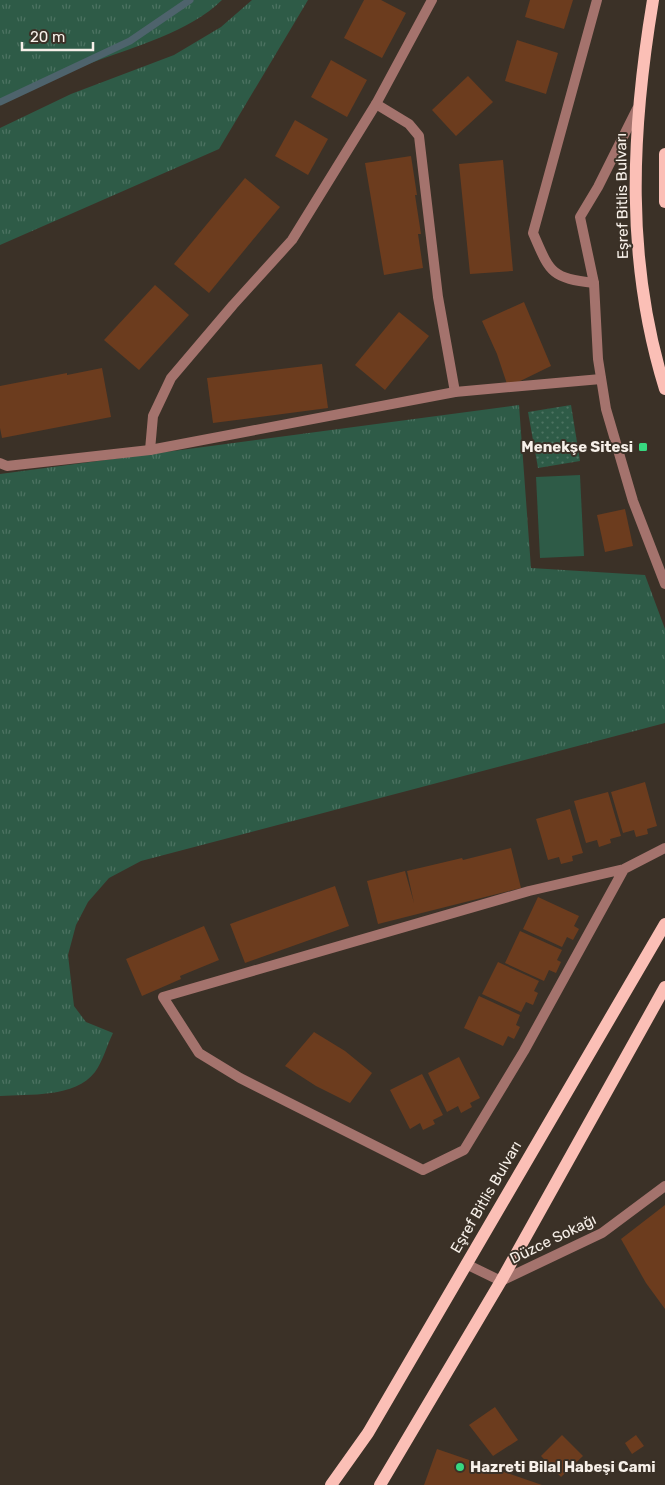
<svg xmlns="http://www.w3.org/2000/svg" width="665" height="1485" font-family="Rubik,sans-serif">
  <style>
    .grass { fill: url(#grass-tufts) }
    .park { fill: url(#park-dots) }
    .garden { fill: #2e5b47 }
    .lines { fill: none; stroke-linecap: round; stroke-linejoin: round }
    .stream { stroke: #4e636c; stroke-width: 7 }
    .building { fill: #6c3c1e }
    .service { stroke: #a4736d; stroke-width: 10 }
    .minor { stroke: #a4736d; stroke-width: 10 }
    .primary { stroke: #fbbfb6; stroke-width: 12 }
    .poi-dot { fill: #37d880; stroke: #3b3127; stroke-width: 2 }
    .labels { text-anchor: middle; stroke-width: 4; stroke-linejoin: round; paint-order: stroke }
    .street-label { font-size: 15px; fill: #f7f0e9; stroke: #3b3127 }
    .poi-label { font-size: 15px; font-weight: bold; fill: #f7f0e9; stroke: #3b3127; text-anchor: end }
  </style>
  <defs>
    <pattern id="grass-tufts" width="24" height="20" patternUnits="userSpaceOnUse" patternTransform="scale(1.25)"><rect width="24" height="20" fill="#2e5b47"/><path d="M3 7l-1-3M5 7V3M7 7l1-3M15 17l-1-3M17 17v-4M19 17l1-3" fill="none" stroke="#4d7362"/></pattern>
    <pattern id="park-dots" width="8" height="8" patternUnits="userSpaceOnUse" patternTransform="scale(1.25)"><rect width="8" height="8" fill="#2e5b47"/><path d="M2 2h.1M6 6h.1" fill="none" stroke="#4d7362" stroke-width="1.8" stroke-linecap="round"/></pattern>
  </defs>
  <rect width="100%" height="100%" fill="#3b3127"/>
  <g class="grass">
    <path d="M0,0h222c-32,32 -89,47 -131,63 -31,12 -61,26 -91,41z"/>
    <path d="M252,0h56l-89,149 -219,96v-117l71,-34 103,-39 47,-28z"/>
    <path d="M519,405l12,163 114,7 20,54v94l-524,138 -32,17 -21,24 -12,23 -8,30 6,51 12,16 27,11c-6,12 -10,28 -18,39 -20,26 -66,22 -95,24v-622z"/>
  </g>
  <path class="park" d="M571,405l9,56 -42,7 -10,-56z"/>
  <path class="garden" d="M580,475l4,81 -44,2 -4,-81z"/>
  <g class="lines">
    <path class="stream" d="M0,102l130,-61 60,-41"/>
  </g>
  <g class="building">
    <path d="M364,0h17l25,13 -24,45 -38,-20z"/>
    <path d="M530,0h43l-9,29 -39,-12z"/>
    <path d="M517,40l41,13 -12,41 -41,-13z"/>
    <path d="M331,60l36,20 -20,37 -36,-20z"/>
    <path d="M468,76l25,26 -37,34 -24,-26z"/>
    <path d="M295,120l33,19 -20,36 -33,-19z"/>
    <path d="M411,156l6,39h-2l6,39h-3l5,34 -39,7 -19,-112z"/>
    <path d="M503,160l10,111 -43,3 -11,-110z"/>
    <path d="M245,178l35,29 -71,86 -35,-29z"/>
    <path d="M155,285l34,30 -50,55 -35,-30z"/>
    <path d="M524,302l27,64 -43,21 -11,-33 -15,-33z"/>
    <path d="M399,312l30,24 -44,54 -30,-25z"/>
    <path d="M322,364l6,44 -115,15 -6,-45z"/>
    <path d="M102,368l9,49 -109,21 -2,-10v-42l67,-13v2z"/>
    <path d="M625,509l8,37 -28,6 -8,-37z"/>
    <path d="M645,782l12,44 -10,3 1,5 -12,3 -2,-7 -11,3 -12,-41z"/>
    <path d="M608,792l13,44 -11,3 1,4 -12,4 -2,-7 -11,3 -12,-42z"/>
    <path d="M570,809l13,44 -11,3 1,5 -12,3 -2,-7 -11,3 -12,-41z"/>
    <path d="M511,848l10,40 -143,36 -11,-43 38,-10 9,32 -7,-32 55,-13 1,2z"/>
    <path d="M335,886l14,40 -104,37 -15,-39z"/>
    <path d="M538,897l41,19 -5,10 5,3 -6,11 -6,-3 -5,10 -39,-18z"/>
    <path d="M204,926l15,34 -39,16 1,3 -39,17 -16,-37z"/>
    <path d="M520,931l42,19 -5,10 4,2 -5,11 -7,-3 -5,11 -39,-18z"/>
    <path d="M498,962l41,19 -5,10 4,2 -5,12 -7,-3 -5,10 -39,-18z"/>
    <path d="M479,996l41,19 -4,10 4,2 -6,12 -6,-3 -5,10 -39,-18z"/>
    <path d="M314,1032l31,19 27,22 -22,30 -34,-17 -31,-20z"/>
    <path d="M459,1057l21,41 -10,5 2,4 -11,6 -3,-7 -11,6 -19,-39z"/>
    <path d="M422,1074l21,41 -10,5 2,4 -12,6 -3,-7 -10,6 -20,-39z"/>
    <path d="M665,1205v104l-19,-26 -25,-44z"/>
    <path d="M495,1407l23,33 -25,16 -24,-31z"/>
    <path d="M562,1435l21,21 -22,21 -20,-21z"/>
    <path d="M636,1435l8,11 -12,8 -7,-11z"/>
    <path d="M437,1449l105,36h-118z"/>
  </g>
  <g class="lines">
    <g class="service">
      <path d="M376,104l33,20 10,12 19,161 17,95"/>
      <path d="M637,109l-39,78 -18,30 14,66 4,76 8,50 27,92 32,83"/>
      <path d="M594,283c-44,-5 -44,-11 -61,-50l64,-233"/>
      <path d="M150,450l3,-34 18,-38 62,-73 59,-65 84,-136 56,-104"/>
      <path d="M0,463l7,3 143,-16 305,-58 146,-13"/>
      <path d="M624,869l-100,182 -60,99 -41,20 -183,-92 -41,-25 -36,-56 366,-106 95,-22 41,-21"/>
    </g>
    <path class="minor" d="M466,1264l35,17 101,-48 63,-47"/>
    <g class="primary">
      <path d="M653,0c-22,132 -28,260 12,389"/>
      <path d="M665,154v48"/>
      <path d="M331,1485l37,-52 297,-509"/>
      <path d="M380,1485l121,-204 164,-294"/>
    </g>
  </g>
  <g class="poi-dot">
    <rect x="638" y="442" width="10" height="10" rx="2.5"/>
    <circle cx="460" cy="1467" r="5"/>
  </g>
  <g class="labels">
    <g class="street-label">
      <text transform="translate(622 196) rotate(-91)" y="5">Eşref Bitlis Bulvarı</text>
      <text transform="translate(486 1197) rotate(-60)" y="5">Eşref Bitlis Bulvarı</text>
      <text transform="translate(553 1239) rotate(-26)" y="5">Düzce Sokağı</text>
    </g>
    <g class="poi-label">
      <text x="633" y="452">Menekşe Sitesi</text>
      <text x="470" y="1472" text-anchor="start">Hazreti Bilal Habeşi Cami</text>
    </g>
  </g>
  <path d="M22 42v8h71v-8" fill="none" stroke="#f7f0e9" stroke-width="2.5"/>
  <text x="30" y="42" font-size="15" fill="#f7f0e9" stroke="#3b3127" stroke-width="4" paint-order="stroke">20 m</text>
</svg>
